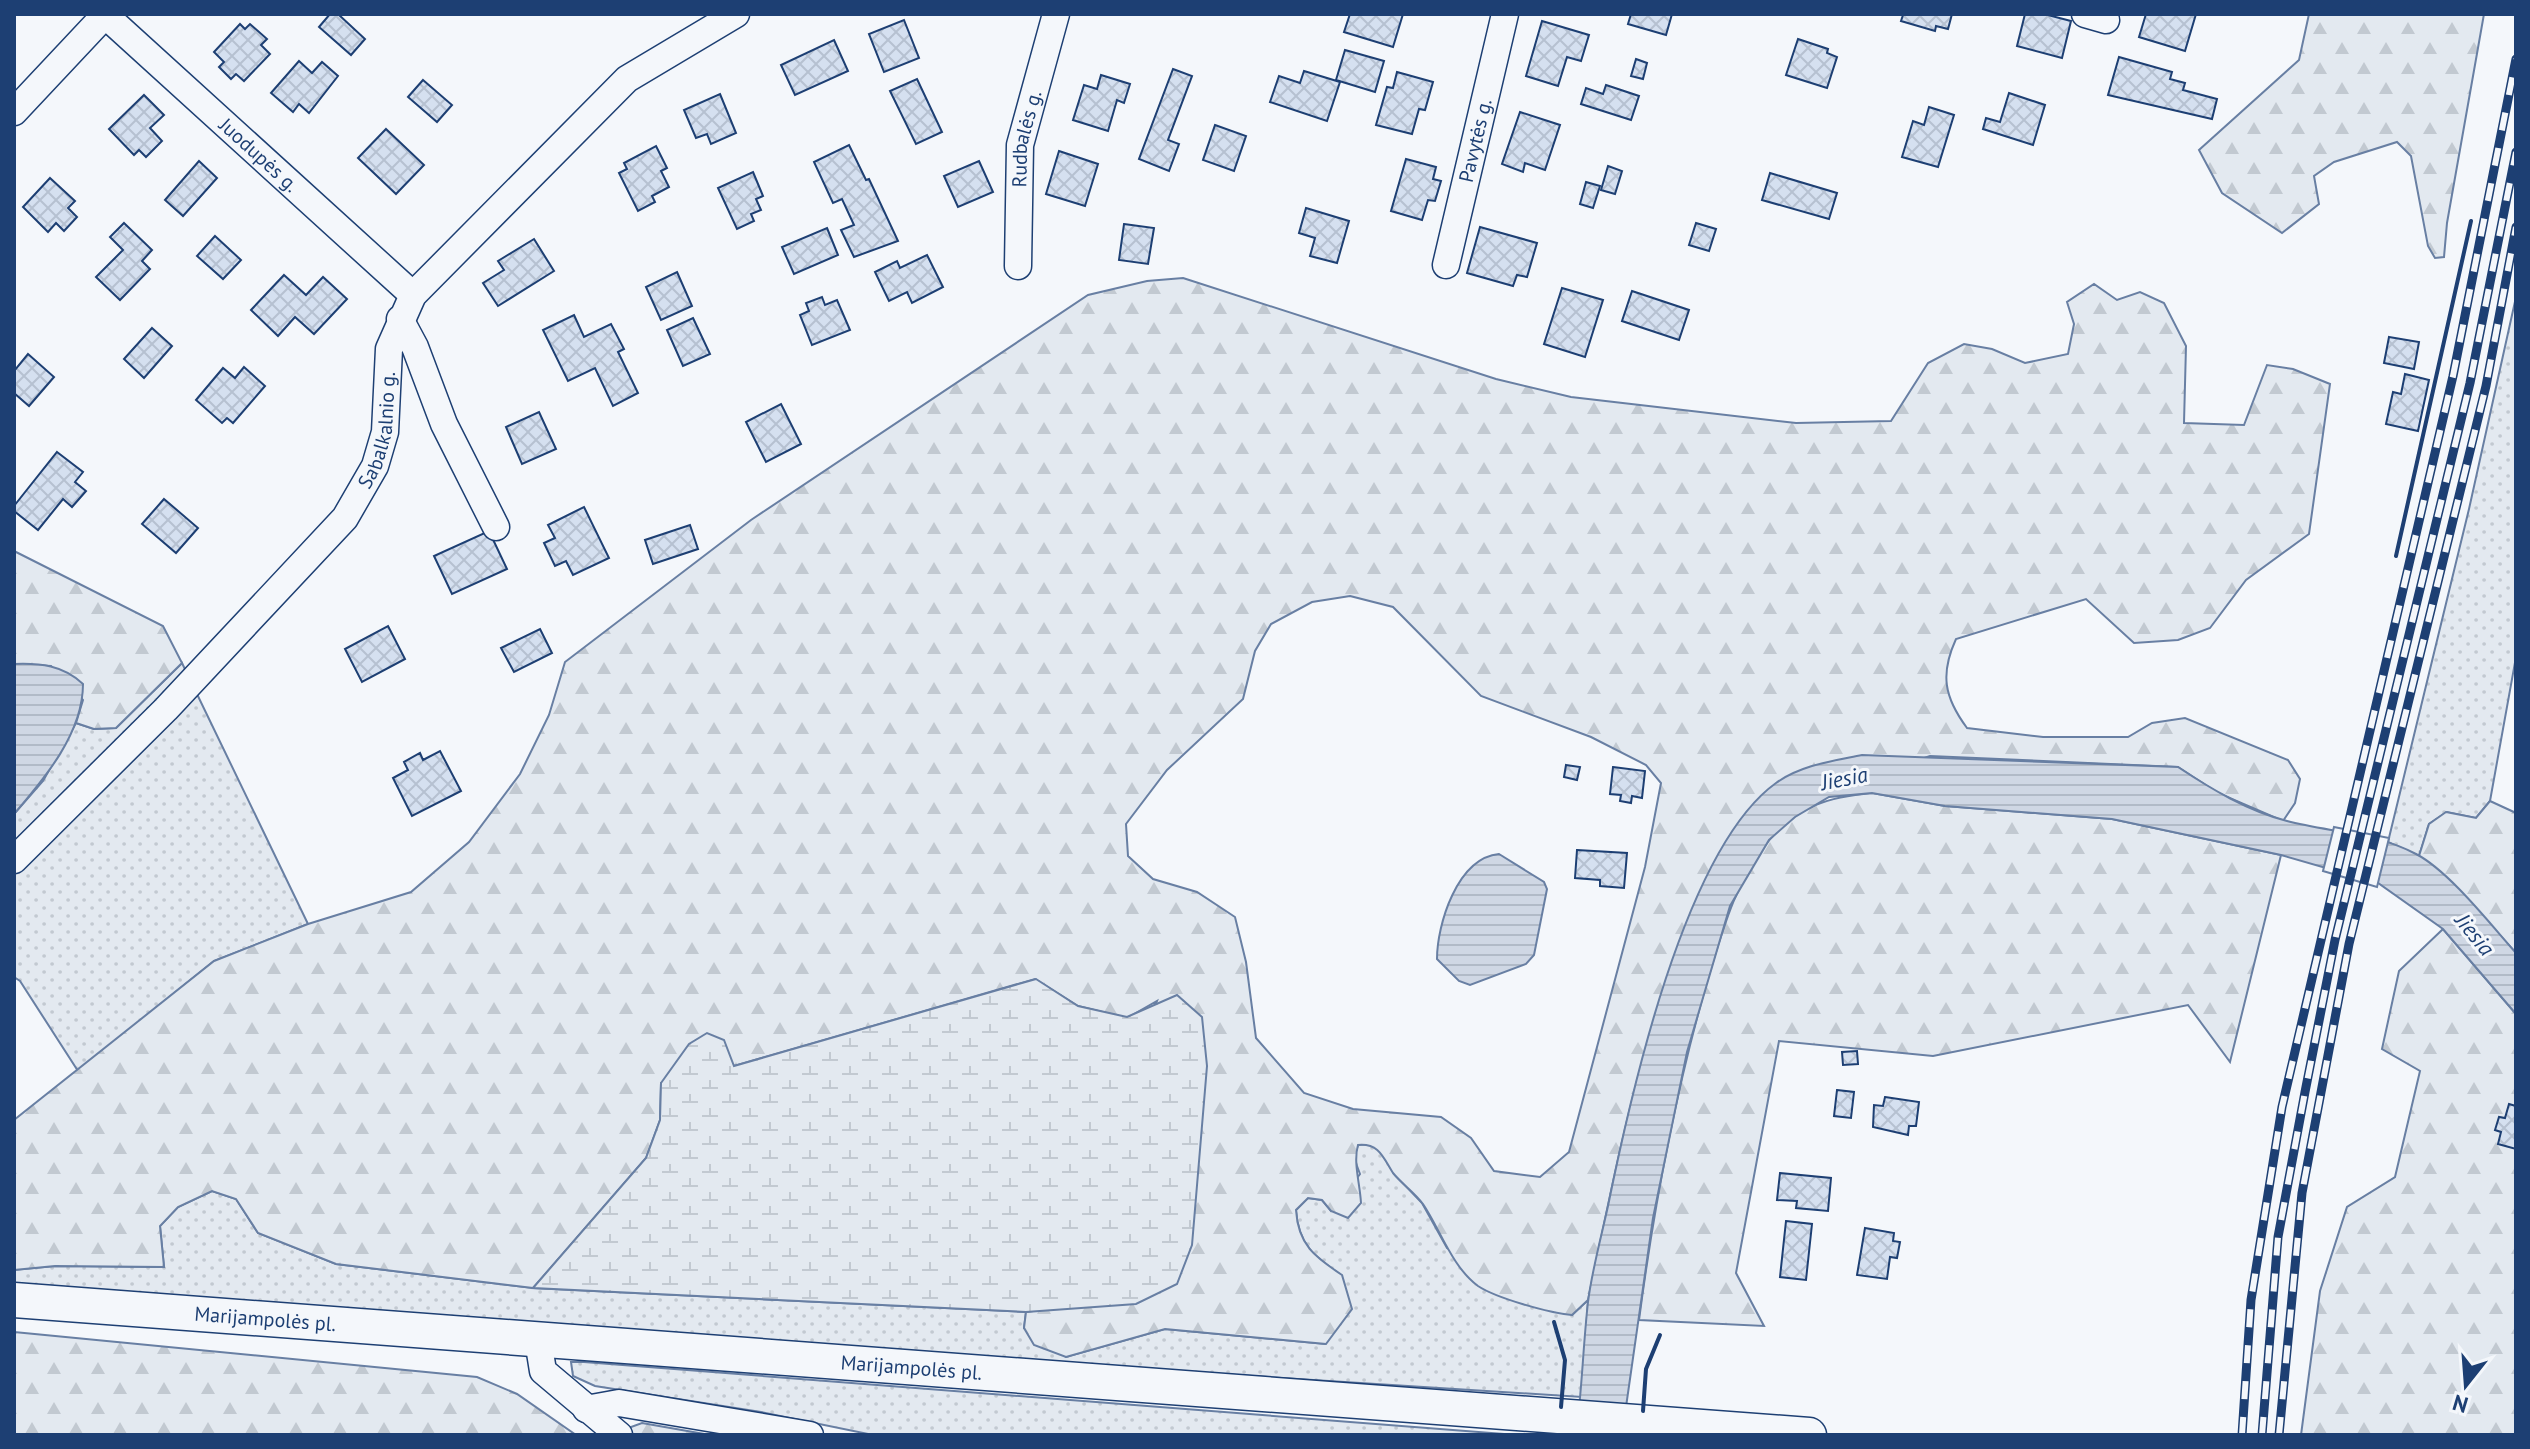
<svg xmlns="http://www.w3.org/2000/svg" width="2530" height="1449" font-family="'PT Sans',sans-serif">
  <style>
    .grass { fill: url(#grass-dots); stroke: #687fa3; stroke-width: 2 }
    .forest { fill: url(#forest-firs); stroke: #687fa3; stroke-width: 2; fill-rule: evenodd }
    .wetland { fill: url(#wetland-marsh); stroke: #687fa3; stroke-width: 2 }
    .water { fill: url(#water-rules); stroke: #687fa3; stroke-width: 2 }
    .pier { fill: #f4f7fb; stroke: #687fa3; stroke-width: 2 }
    .building { fill: url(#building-cross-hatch); stroke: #1d3f73; stroke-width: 2 }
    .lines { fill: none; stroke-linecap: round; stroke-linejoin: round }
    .minor-casing { stroke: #1d3f73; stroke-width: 29 }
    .major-casing { stroke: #1d3f73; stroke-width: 37 }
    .minor { stroke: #f4f7fb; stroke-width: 26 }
    .major { stroke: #f4f7fb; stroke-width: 34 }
    .rail-casing { stroke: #1d3f73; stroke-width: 9 }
    .rail { stroke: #f4f7fb; stroke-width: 6; stroke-dasharray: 18; stroke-linecap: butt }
    .wall { stroke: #1d3f73; stroke-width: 4 }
    .labels { text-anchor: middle; stroke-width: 6; stroke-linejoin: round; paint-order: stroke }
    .street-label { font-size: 20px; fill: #1d3f73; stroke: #f4f7fb }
    .water-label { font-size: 22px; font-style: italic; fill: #1d3f73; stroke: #f4f7fb }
  </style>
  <defs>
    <pattern id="grass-dots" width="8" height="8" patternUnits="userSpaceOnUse" patternTransform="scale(2)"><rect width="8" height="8" fill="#e3e9f0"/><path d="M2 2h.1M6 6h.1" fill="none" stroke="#c2c9d1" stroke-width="1.8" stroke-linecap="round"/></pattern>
    <pattern id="forest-firs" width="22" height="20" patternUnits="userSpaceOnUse" patternTransform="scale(2)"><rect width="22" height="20" fill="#e3e9f0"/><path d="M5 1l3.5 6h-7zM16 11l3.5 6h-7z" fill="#c2c9d1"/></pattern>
    <pattern id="wetland-marsh" width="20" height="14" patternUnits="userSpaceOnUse" patternTransform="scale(2)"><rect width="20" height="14" fill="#e3e9f0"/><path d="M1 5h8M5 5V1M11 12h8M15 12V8" fill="none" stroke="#c2c9d1"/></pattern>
    <pattern id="water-rules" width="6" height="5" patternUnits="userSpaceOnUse" patternTransform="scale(2)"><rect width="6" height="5" fill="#cfd7e4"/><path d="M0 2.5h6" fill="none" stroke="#b1bac7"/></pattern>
    <pattern id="building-cross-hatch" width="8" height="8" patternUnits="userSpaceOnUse" patternTransform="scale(2)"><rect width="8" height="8" fill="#d5e0f0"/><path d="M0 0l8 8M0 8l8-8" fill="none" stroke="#b6c1d1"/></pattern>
  </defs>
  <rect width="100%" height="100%" fill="#f4f7fb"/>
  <g class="grass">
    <path d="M2516,297v360l-26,144 -14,17 -29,-6 -18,12 -10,32 -31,-14 81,-333z"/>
    <path d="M182,663l126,261 -94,37 -136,110 -58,-90 -6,-4v-163l29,-33 33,-58 18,6 22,-1z"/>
    <path d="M1369,1144l11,7 15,24 27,28 25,45 125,67 16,-15 -6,97 -456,-29 -1112,-82v-16l41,-4 109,1 -4,-41 18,-19 34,-16 24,8 22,34 78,31 197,24 493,24 -2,16 42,29 99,-28 160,15 17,-68c-27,-19 -44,-31 -46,-66l12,-12 14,2 9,11 29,-37 -6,-16 4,-13z"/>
    <path d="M571,1362h13l933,73h-644l-112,-23 -166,-26 -22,-10z"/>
  </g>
  <g class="forest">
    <path d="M2309,14h175l-37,209 -3,34 -9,1 -7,-12 -17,-90 -14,-14 -63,20 -20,14 5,28 -37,29 -60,-40 -23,-43 100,-90z"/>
    <path d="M1183,278l313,101 75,18 225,26 95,-2 37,-58 36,-19 28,5 33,14 43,-9 6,-30 -7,-22 27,-18 23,16 23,-8 24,11 22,43 -2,77 60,2 23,-60 26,4 37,15 -21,150 -63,46 -36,48 -32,12 -44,3 -48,-44 -130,40c-16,35 -12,58 11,89l76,9h85l24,-14 33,-5 103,42 12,19 -5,24 -12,18 -65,-28 -40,-26 -248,-11 -188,62c-90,152 -118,312 -154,482l-16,15c-23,-2 -76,-17 -94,-29 -26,-19 -38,-57 -55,-82 -9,-12 -21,-20 -30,-31 -10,-16 -14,-30 -35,-28 -5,17 2,39 3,58l-13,15 -17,-7 -9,-11 -14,-2 -12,12c2,35 19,47 46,65l10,34 -26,35 -161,-15 -99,28 -32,-12 -10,-17 2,-16 14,-2 117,-309 -30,17 -49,-12 -43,-27 -301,87 -73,17 -1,37 -14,38 -113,130 -197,-24 -78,-31 -22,-34 -24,-8 -34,16 -18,19 4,41 -109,-1 -41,4v-150l200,-159 94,-37 103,-32 58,-50 51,-68 29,-59 16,-53 186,-142 337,-225 59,-14zM1350,596l43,11 88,89 110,41 55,28 15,18 -16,84 -76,285 -29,25 -46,-6 -23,-33 -30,-21 -88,-8 -49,-16 -48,-55 -10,-76 -11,-45 -38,-25 -44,-13 -25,-23 -2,-32 41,-54 76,-71 12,-48 16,-27 41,-22z"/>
    <path d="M14,551l149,75 19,37 -66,65 -22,1 -18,-6 7,-23 -32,-34 -37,-2z"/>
    <path d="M1872,793l73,13 167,13 169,36 -51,207 -42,-57 -255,51 -154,-15 -43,232 28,53 -125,-6c15,-114 36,-227 68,-338 15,-50 29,-103 63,-143 30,-34 59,-42 102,-46z"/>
    <path d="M2490,801l26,12v140l-48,-53 -49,-44 10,-32 17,-12 30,6z"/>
    <path d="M2443,929l73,85v421h-215l19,-144 27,-84 48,-30 25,-106 -38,-22 17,-78z"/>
    <path d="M14,1332l463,45 40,17 59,41h-562z"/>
    <path d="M642,1423l68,12h-101z"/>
  </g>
  <path class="wetland" d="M1036,979l42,27 49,11 50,-22 25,22 5,49 -15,179 -15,39 -41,20 -110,8 -493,-24 113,-130 14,-38 1,-37 28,-39 18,-11 17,7 10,26z"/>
  <g class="water">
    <path d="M14,664c26,-1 49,1 69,20 0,49 -38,94 -69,130z"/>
    <path d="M1862,755l316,12c33,22 70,44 109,54 42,11 90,12 129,33 33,17 75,71 100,99v61l-73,-85 -65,-46 -97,-28 -169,-36 -167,-13 -73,-13 -43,4 -34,20 -26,23 -39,66 -43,146 -34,166 -31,217h-46c6,-44 7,-89 12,-133 4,-32 13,-64 20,-96 22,-108 76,-357 168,-423 25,-18 57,-22 86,-28z"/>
    <path d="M1499,854l45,28 3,7 -13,66 -8,9 -56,21 -11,-4 -22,-22c0,-34 20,-101 62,-105z"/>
  </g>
  <path class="pier" d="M2334,827l55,11 -12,49 -54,-16z"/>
  <g class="building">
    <path d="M330,14h8l27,25 -14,16 -32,-28z"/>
    <path d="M1350,14h53l-10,33 -49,-15z"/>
    <path d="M1631,14h41l-6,21 -38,-11z"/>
    <path d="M1900,14h52l-4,15 -12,-3 -1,5 -34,-10 2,-6z"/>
    <path d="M2025,14h19l27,7 -9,37 -45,-12z"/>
    <path d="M2146,14h50l-11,37 -46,-14z"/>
    <path d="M904,20l15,38 -35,14 -15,-38z"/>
    <path d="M1542,21l47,14 -8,26 -14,-4 -9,29 -32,-10z"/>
    <path d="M240,24l5,5 5,-5 17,15 -6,6 9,9 -26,27 -8,-7 -5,5 -12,-12 5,-5 -10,-10z"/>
    <path d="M1798,39l30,10 -1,4 10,4 -10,31 -41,-13z"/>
    <path d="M834,40l14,31 -53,24 -14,-30z"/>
    <path d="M1345,50l39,11 -9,31 -39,-12z"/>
    <path d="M2119,57l53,15 -2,7 15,4 -2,7 34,9 -5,20 -104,-24z"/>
    <path d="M1636,59l11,4 -4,16 -12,-3z"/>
    <path d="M299,61l13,12 10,-11 16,14 -29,37 -10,-9 -6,8 -22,-19z"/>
    <path d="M1173,69l19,7 -24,64 11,4 -10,27 -30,-12z"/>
    <path d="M1304,71l36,11 -13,39 -57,-19 9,-26 21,7z"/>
    <path d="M1397,72l36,10 -8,28 -6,-1 -7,25 -36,-9 11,-38 6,1z"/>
    <path d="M1101,75l29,9 -6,19 -7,-3 -9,31 -35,-11 11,-35 13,4z"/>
    <path d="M917,79l25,53 -26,12 -26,-53z"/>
    <path d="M423,80l29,25 -15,17 -29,-25z"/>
    <path d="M1606,85l33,11 -8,24 -50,-16 5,-16 17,6z"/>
    <path d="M2009,93l36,12 -12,40 -50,-16 3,-11 14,4z"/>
    <path d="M720,94l16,39 -25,11 -4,-10 -11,4 -12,-28z"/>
    <path d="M144,95l20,20 -14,13 12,13 -16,16 -7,-7 -5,5 -25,-26z"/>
    <path d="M1929,107l25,8 -16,52 -36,-10 11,-36 11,4z"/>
    <path d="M1520,112l40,13 -15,45 -20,-7 -2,9 -21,-8z"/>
    <path d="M1215,125l31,11 -12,35 -31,-11z"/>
    <path d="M386,129l38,36 -28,29 -38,-36z"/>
    <path d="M849,145l17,35 3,-1 29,62 -44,16 -13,-27 13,-5 -12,-26 -9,4 -19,-41z"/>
    <path d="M656,146l11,22 -6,3 8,16 -17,9 3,6 -17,9 -19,-38 8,-4 -3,-6z"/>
    <path d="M1059,151l39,13 -13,42 -39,-12z"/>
    <path d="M1406,159l30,8 -3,12 8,2 -6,20 -7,-1 -6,20 -31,-9z"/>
    <path d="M199,161l18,17 -34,38 -18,-16z"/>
    <path d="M979,161l14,31 -35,15 -14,-31z"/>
    <path d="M1608,166l14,5 -7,23 -14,-4z"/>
    <path d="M753,172l10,24 -7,3 5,11 -10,4 3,7 -17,8 -19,-41z"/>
    <path d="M1770,173l67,20 -8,26 -67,-19z"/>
    <path d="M50,178l25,23 -7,7 9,9 -13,14 -8,-8 -8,9 -25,-25z"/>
    <path d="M1586,182l14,4 -7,22 -13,-4z"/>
    <path d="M1306,208l43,13 -12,42 -27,-7 5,-18 -16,-5z"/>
    <path d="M124,223l28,27 -10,11 8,8 -30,31 -24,-23 27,-27 -13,-13z"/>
    <path d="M1696,223l20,6 -7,22 -20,-6z"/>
    <path d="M1124,224l30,4 -6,36 -29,-4z"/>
    <path d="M1480,227l57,16 -10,34 -10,-2 -4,11 -46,-13z"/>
    <path d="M827,228l11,27 -44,19 -12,-27z"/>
    <path d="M215,236l26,24 -18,19 -26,-23z"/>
    <path d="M534,239l20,32 -56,35 -15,-23 21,-13 -6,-9z"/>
    <path d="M927,255l16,32 -31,16 -5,-11 -18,9 -14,-29 22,-11 3,7z"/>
    <path d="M677,272l15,34 -31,14 -15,-33z"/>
    <path d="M284,275l22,20 17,-18 24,22 -33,35 -19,-17 -17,19 -27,-26z"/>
    <path d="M1562,288l41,12 -18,57 -41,-13z"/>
    <path d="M1632,291l57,19 -10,30 -57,-19z"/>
    <path d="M822,297l3,8 12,-5 13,30 -38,15 -12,-30 9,-4 -3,-8z"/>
    <path d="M574,315l10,22 27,-13 13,25 -6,3 20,41 -25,13 -18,-38 -27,13 -25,-51z"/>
    <path d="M693,318l17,36 -27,12 -16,-36z"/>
    <path d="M152,328l20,18 -28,32 -20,-19z"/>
    <path d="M2389,337l30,5 -5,27 -30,-6z"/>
    <path d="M28,354l26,23 -25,29 -15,-13v-22z"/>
    <path d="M244,367l21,19 -32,37 -6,-5 -5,5 -26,-23 27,-32 12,10z"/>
    <path d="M2405,374l24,6 -11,51 -32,-7 7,-32 8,2z"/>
    <path d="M781,404l20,40 -35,18 -20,-40z"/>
    <path d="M539,412l17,37 -34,15 -16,-37z"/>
    <path d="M57,452l26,20 -8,10 11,9 -14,16 -9,-8 -25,31 -24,-19v-5z"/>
    <path d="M164,499l34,29 -22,25 -34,-29z"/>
    <path d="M584,507l25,51 -36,17 -7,-14 -11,5 -11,-23 11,-5 -7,-13z"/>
    <path d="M690,525l8,24 -45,15 -8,-24z"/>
    <path d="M489,531l18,38 -55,25 -18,-38z"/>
    <path d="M388,626l17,33 -43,23 -17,-33z"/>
    <path d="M540,629l12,24 -38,19 -13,-24z"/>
    <path d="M440,751l21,40 -49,25 -19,-38 15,-8 -4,-8 16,-9 3,7z"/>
    <path d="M1566,765l14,2 -3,13 -13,-3z"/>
    <path d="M1613,767l32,4 -3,27 -10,-2 -1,7 -11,-2 1,-6 -11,-1z"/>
    <path d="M1577,850l50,3 -3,35 -24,-2v-6l-25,-2z"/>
    <path d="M1857,1051l1,13 -15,1 -1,-13z"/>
    <path d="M1837,1090l17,2 -3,26 -17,-2z"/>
    <path d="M1885,1097l34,5 -3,24h-7l-1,9 -35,-8 1,-22 9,1z"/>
    <path d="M2509,1104l7,2v43l-18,-5 3,-12 -6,-2 4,-13 6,1z"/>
    <path d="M1780,1173l51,5 -3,33 -32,-3 1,-7 -20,-1z"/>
    <path d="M1786,1221l26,3 -6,56 -26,-3z"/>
    <path d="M1865,1228l29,5 -1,8 7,1 -3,16 -7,-1 -3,22 -30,-4z"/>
  </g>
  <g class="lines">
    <defs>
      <g id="minor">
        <path d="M2085,14l21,6"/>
        <path id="s1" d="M105,15l308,280"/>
        <path d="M14,112l92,-98"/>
        <path id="s2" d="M1446,265l59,-251"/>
        <path id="s3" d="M1018,266l2,-121 36,-131"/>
        <path d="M400,319l15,28 29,77 52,103"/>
        <path id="s4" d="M14,860l152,-151 179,-191 30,-52 10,-34 4,-83 24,-54 214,-216 109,-65"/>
        <path d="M538,1340l5,31 76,64"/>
        <path d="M586,1409l33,-6 191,32"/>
      </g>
      <g id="major">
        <path id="s5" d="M14,1300l1795,135"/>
      </g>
    </defs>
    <use href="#minor" class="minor-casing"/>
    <use href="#major" class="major-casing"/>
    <use href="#minor" class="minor"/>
    <use href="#major" class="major"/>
    <defs>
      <g id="rail">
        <path d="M2242,1435l9,-135 31,-193 171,-731 63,-317"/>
        <path d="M2262,1435l16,-198 27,-145 30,-152 135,-557 46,-231"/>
        <path d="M2279,1435l23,-242 47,-249 137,-558 30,-159"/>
      </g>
    </defs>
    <use href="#rail" class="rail-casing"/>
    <use href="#rail" class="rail"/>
    <g class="wall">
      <path d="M2396,556l75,-335"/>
      <path d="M1554,1322l11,38 -4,47"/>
      <path d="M1643,1411l3,-42 14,-34"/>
    </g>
  </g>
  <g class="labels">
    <g class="street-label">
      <text dy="7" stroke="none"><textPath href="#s3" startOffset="128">Rudbalės g.</textPath></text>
      <text dy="7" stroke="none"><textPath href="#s2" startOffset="128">Pavytės g.</textPath></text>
      <text dy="7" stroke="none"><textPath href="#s1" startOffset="208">Juodupės g.</textPath></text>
      <text dy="7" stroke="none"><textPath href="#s4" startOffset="572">Sabalkalnio g.</textPath></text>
      <text dy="7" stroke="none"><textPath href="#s5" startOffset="252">Marijampolės pl.</textPath></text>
      <text dy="7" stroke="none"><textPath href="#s5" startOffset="900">Marijampolės pl.</textPath></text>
    </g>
    <g class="water-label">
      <text transform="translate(1844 778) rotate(-11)" y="8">Jiesia</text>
      <text transform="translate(2475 934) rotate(51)" y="8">Jiesia</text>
    </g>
  </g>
  <rect width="2530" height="1449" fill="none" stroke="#1d3f73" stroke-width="32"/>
  <g transform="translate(2466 1385) rotate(197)" stroke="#f4f7fb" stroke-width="6" paint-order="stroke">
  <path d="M0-6L14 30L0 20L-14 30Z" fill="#1d3f73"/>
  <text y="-12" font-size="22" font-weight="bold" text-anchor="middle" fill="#1d3f73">N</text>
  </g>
</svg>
